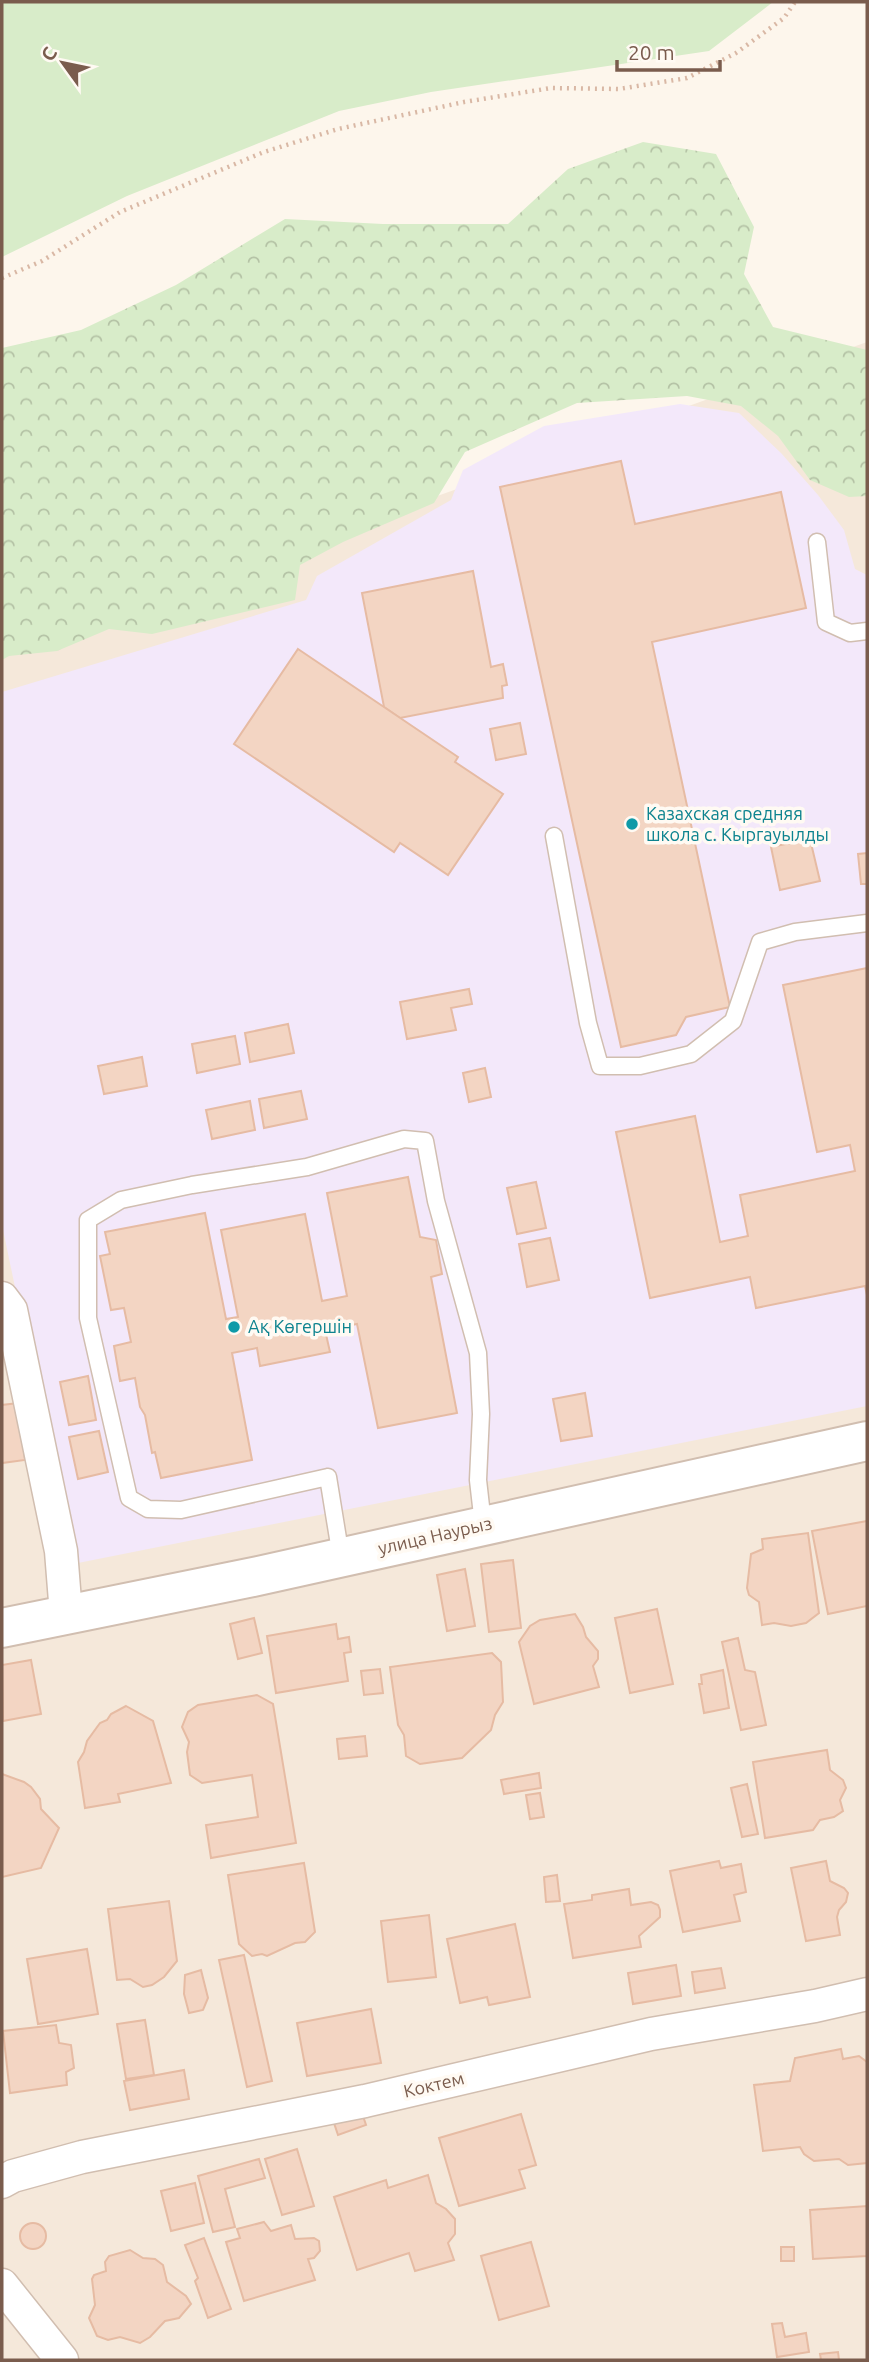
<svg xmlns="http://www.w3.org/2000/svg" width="869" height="2362" font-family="Ubuntu,sans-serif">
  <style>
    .residential { fill: #f5e8da }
    .education { fill: #f3e8fa }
    .grass { fill: #d8ecc9 }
    .forest { fill: url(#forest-crowns) }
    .building { fill: #f3d5c3; stroke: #e6bba3; stroke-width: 2 }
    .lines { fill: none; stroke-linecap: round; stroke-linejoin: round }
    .service-casing { stroke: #d1beb0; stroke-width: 19 }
    .minor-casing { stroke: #d1beb0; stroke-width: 35 }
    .tertiary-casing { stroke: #d1beb0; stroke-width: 42 }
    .path { stroke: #d9b8a5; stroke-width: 4.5; stroke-dasharray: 2 5; stroke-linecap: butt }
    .service { stroke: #fff; stroke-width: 16 }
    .minor { stroke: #fff; stroke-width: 32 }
    .tertiary { stroke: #fff; stroke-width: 38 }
    .culture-dot { fill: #0f9aa8; stroke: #fffaf3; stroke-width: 2.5 }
    .labels { text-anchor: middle; stroke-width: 7; stroke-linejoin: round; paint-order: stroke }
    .culture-label { font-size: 18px; fill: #0d838f; stroke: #fffaf3; text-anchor: start }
    .street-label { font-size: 18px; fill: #7a5c4d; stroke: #fffaf3 }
  </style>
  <defs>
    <pattern id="forest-crowns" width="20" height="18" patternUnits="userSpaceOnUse" patternTransform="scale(1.75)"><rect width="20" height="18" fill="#d8ecc9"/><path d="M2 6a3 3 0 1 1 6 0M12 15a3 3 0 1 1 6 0" fill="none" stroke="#b4c2a5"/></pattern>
  </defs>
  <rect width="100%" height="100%" fill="#fdf6ec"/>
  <path class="residential" d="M867,342v2018h-865v-1708z"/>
  <path class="education" d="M680,404l59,9 42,40 37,42 26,35 11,39 12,6v831l-794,158 -71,-339v-533l304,-92 11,-24 134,-76 12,-30 81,-44z"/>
  <path class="grass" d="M2,2h771l-64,49 -278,41 -92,19 -212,85 -125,61z"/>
  <path class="forest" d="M643,142l73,12 38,73 -10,47 29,53 94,23v146l-18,1 -39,-17 -32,-44 -37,-30 -54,-10 -110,7 -112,49 -31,51 -91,39 -43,23 -5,35 -143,34 -43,-5 -52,22 -48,5 -7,4v-312l79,-18 95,-45 109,-66 98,5h125l60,-55z"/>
  <g class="building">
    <path d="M621,461l14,63 146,-32 25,116 -154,34 78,365 -44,10 -10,18 -55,12 -121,-560z"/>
    <path d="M473,571l18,96 12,-3 4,21 -5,1 1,12 -103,20 -16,-11 -22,-114z"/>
    <path d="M298,649l160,108 -3,5 48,32 -55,81 -48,-32 -6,9 -160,-108z"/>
    <path d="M520,723l6,31 -30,6 -6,-31z"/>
    <path d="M810,839l10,42 -40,9 -9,-43z"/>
    <path d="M867,853v31h-6l-3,-30z"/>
    <path d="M867,968v327l-2,-9 -109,22 -6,-31 -100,21 -34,-166 79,-16 25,126 28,-6 -8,-41 115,-24 -5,-26 -33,7 -34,-167z"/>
    <path d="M469,989l3,15 -21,4 5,22 -49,9 -7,-37z"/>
    <path d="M288,1024l6,29 -44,9 -5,-29z"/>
    <path d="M235,1036l5,28 -43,9 -5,-29z"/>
    <path d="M142,1057l5,29 -43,8 -6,-28z"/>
    <path d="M485,1068l6,29 -22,5 -6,-29z"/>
    <path d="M301,1091l6,28 -43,9 -5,-29z"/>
    <path d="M250,1101l5,29 -43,9 -6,-29z"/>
    <path d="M408,1177l12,60 16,3 6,34 -11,3 26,136 -79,15 -21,-104 -32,6 5,22 -70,14 -3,-18 -25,5 20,107 -91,18 -6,-26 -3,1 -7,-38 -5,-8 -5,-29 -15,3 -6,-35 17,-4 -7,-34 -13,2 -11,-54 10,-2 -5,-22 100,-19 21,106 12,-2 -17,-87 84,-16 17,87 25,-5 -20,-103z"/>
    <path d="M536,1182l10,46 -29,6 -10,-46z"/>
    <path d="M550,1238l9,42 -32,7 -8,-43z"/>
    <path d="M88,1376l8,44 -27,5 -9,-43z"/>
    <path d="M585,1393l7,43 -31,5 -8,-42z"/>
    <path d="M18,1403l7,57 -23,3v-58z"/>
    <path d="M99,1431l9,41 -30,7 -9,-42z"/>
    <path d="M867,1521v85l-39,8 -16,-83z"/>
    <path d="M808,1533l11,80 -13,10 -15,3 -17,-3 -12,2 -3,-23 -10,-7 -2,-7 4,-34 12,-5 -1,-10z"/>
    <path d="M513,1560l8,68 -32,4 -8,-68z"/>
    <path d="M465,1569l10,57 -28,5 -10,-56z"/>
    <path d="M657,1609l16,75 -43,9 -15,-75z"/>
    <path d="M575,1614l8,13 3,10 12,14v8l-5,7 6,21 -65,17 -15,-62 11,-16 10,-6z"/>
    <path d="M254,1618l8,35 -24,6 -8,-35z"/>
    <path d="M336,1624l2,15 11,-2 2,15 -7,1 4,28 -72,12 -9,-57z"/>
    <path d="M738,1638l7,32 10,2 11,53 -25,5 -19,-88z"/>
    <path d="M492,1653l9,9 2,40 -8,13 -4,15 -29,28 -42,6 -14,-8 -2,-21 -6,-10 -8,-58z"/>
    <path d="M31,1660l10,54 -38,7 -1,-56z"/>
    <path d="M380,1669l3,24 -19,2 -3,-24z"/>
    <path d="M723,1670l6,38 -25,5 -5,-29h3l-1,-9z"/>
    <path d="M257,1695l16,9 23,139 -85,15 -5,-33 52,-8 -6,-42 -50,8 -12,-8 -3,-23 2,-10 -7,-15 6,-15 10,-7z"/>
    <path d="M126,1706l27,15 18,62 -53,11 2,8 -35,6 -7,-46 6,-10 3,-11 13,-18 7,-3 4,-6z"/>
    <path d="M365,1736l2,20 -28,3 -2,-20z"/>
    <path d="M827,1750l3,20 13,10 3,8 -6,12 3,11 -9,6 -14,3 -7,10 -48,8 -12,-76z"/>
    <path d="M539,1773l2,15 -37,6 -3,-14z"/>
    <path d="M2,1774l22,8 7,5 9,12 1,10 18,19 -18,40 -39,9z"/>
    <path d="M747,1784l11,50 -16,3 -11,-49z"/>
    <path d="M540,1793l4,24 -14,2 -4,-24z"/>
    <path d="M719,1861l2,7 20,-4 5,28 -12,3 6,26 -57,11 -13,-61z"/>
    <path d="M826,1861l4,20 14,7 4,5 -2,9 -7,8 -2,7 3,18 -34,6 -15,-73z"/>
    <path d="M304,1863l11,69 -10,10 -10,1 -28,13 -5,-2 -10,2 -13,-12 -11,-69z"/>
    <path d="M557,1875l3,26 -14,1 -2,-25z"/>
    <path d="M629,1889l2,16 20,-3 7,3 2,5v7l-21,19 2,11 -68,11 -9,-54 28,-4v-5z"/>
    <path d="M169,1901l8,60 -13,16 -12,8 -9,2 -13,-8 -13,1 -9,-71z"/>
    <path d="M429,1915l7,62 -48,5 -7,-61z"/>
    <path d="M515,1924l15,73 -41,8 -2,-8 -27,6 -13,-64z"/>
    <path d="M87,1949l11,65 -60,10 -11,-65z"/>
    <path d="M244,1955l28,126 -25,6 -28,-127z"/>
    <path d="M676,1965l5,31 -48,8 -5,-31z"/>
    <path d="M721,1968l4,20 -30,5 -3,-21z"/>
    <path d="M201,1970l7,28 -5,12 -14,3 -5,-19 1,-19z"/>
    <path d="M371,2009l10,54 -74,13 -10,-53z"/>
    <path d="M145,2020l9,55 -28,4 -9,-55z"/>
    <path d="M56,2025l3,18 12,2 3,23 -8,4 1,13 -57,8 -7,-62z"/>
    <path d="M841,2049l2,10 16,-3 8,6v101l-19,2 -9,-6 -25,2 -10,-7 -4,-7 -37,4 -9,-66 36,-4 5,-23z"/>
    <path d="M184,2070l5,29 -59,11 -6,-29z"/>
    <path d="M362,2113l4,12 -28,10 -4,-12z"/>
    <path d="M521,2114l15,51 -17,5 6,18 -66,18 -20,-68z"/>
    <path d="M297,2149l17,57 -32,9 -17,-56z"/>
    <path d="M259,2159l6,19 -40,11 10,38 -22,5 -15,-56z"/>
    <path d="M428,2175l8,28 10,6 9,10v15l-7,9 6,17 -39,11 -6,-18 -52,17 -23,-73 52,-17 2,8z"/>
    <path d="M195,2183l9,40 -33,8 -10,-40z"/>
    <path d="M867,2206v50l-54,3 -3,-49z"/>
    <path d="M264,2222l7,9 20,-6 4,14 19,-1 5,3 1,10 -6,7 -6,1 7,21 -71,21 -18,-59 14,-4 -3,-9z"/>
    <circle cx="33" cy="2236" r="13"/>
    <path d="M204,2238l27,71 -23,9 -13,-37 3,-3 -13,-33z"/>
    <path d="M531,2242l18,64 -50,14 -18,-64z"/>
    <rect x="781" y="2247" width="13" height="14"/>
    <path d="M130,2250l13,8 12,1 8,6 4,17 19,14 5,8 -12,14 -14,3 -15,16 -10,6 -20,-6 -12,3 -11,-4 -8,-18 6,-13 -3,-26 2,-4 12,-4 -1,-9 4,-6z"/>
    <path d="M782,2323l3,14 21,-4 3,19 -32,5 -5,-33z"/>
    <path d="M838,2352l1,8h-18l-1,-6z"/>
  </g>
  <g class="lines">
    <defs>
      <g id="service">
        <path d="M817,542l9,80 24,11 17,-2"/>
        <path d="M554,836l34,187 12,43h40l51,-12 42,-33 27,-79 35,-10 72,-9"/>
        <path d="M341,1557l-13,-80 -147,33 -33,-1 -19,-11 -41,-180v-98l33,-20 71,-15 115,-18 97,-28 21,2 11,60 42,152 3,61 -3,66 5,44"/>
      </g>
      <g id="minor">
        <path d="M2,1298l9,12 50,241 5,63"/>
        <path d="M2,2182l11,-6 69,-19 283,-56 286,-67 164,-28 52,-12"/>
        <path d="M2,2285l60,75"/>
      </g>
      <path id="tertiary" d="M2,1628l256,-52 609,-135"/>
    </defs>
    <use href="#service" class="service-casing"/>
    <use href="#minor" class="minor-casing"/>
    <use href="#tertiary" class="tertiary-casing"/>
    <path class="path" d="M2,278l40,-17 78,-49 144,-60 74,-23 126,-27 87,-14 68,1 68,-11 49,-25 48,-35 11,-16"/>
    <use href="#service" class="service"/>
    <use href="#minor" class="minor"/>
    <use href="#tertiary" class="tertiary"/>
  </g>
  <g class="culture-dot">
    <circle cx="632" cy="824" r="7"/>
    <circle cx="234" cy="1327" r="7"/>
  </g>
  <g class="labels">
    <g class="culture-label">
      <text x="646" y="820">Казахская средняя<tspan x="646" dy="21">школа с. Кыргауылды</tspan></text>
      <text x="248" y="1333">Ақ Көгершін</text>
    </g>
    <g class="street-label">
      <text transform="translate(435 1536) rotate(-13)" y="6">улица Наурыз</text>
      <text transform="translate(434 2085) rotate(-13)" y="6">Коктем</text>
    </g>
  </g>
  <rect width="869" height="2362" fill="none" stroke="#7a5c4d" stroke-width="7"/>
  <g transform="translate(63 63) rotate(303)" stroke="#fffaf3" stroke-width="5" paint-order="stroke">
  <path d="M0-5L12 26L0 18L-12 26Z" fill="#7a5c4d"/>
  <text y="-10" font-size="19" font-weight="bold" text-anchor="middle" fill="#7a5c4d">С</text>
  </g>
  <path d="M617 60v10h103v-10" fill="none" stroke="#7a5c4d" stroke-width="3.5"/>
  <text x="628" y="60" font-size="21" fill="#7a5c4d" stroke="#fffaf3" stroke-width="5" paint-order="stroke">20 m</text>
</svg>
